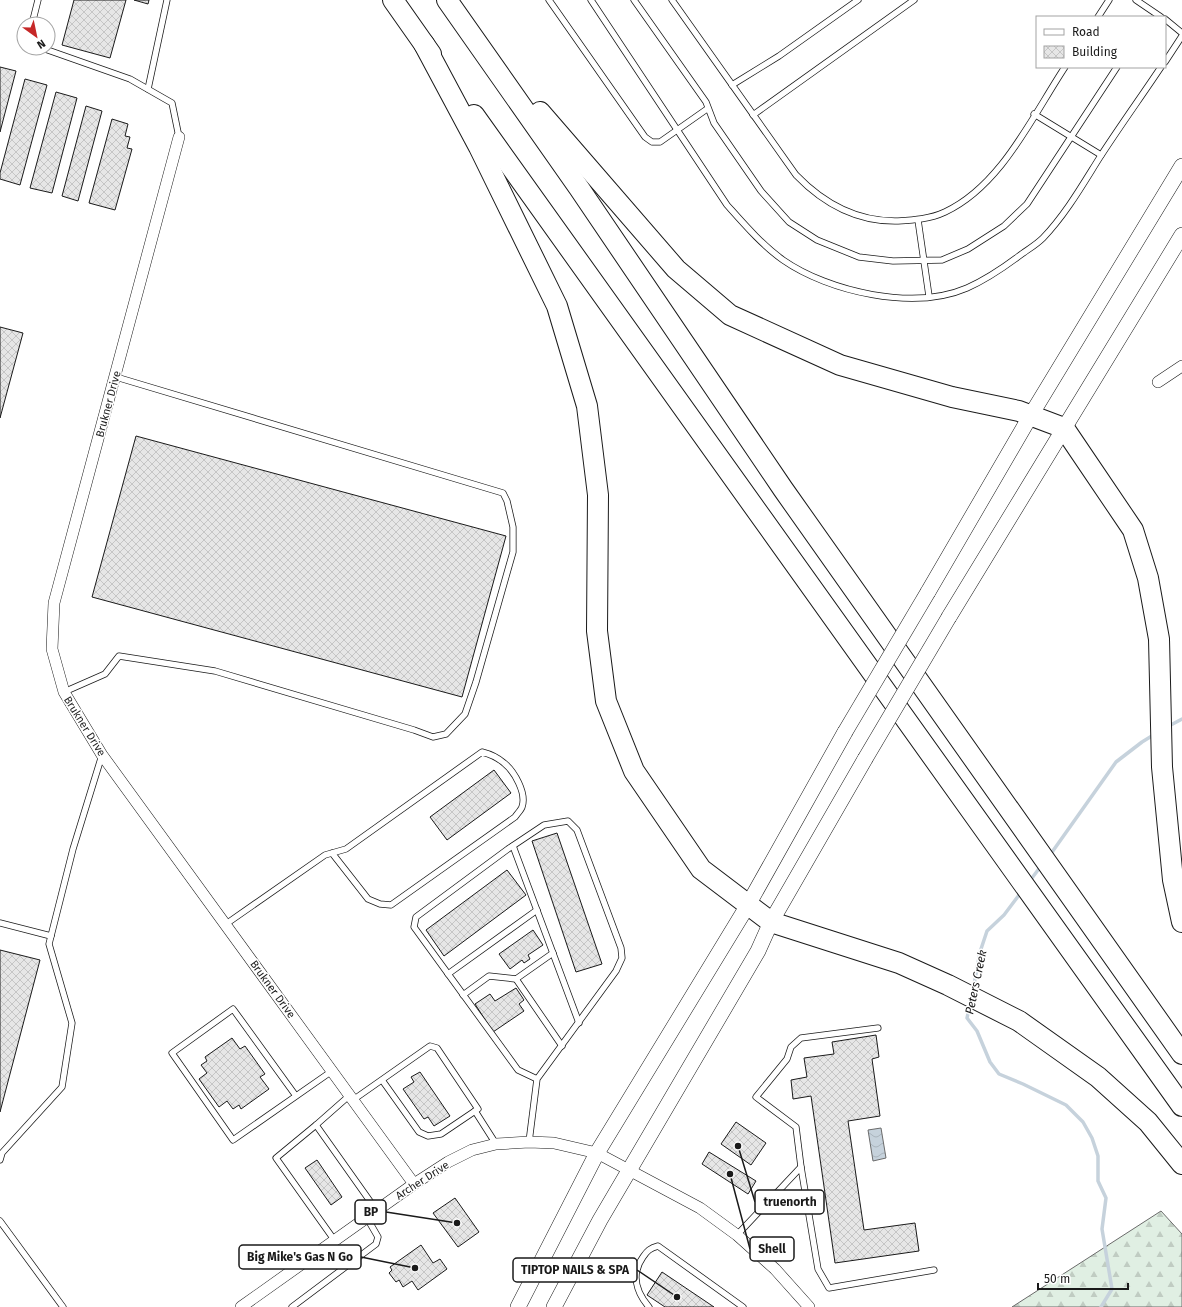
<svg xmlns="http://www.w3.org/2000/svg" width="1182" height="1307" font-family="'Fira Sans',sans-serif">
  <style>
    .forest { fill: url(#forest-firs); stroke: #6a6a6a }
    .water { fill: url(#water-waves); stroke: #6a6a6a }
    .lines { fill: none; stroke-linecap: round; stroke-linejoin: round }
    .stream { stroke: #c6d2dc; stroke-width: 3.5 }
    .building { fill: url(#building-cross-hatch); stroke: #1a1a1a }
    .lane-casing { stroke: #1a1a1a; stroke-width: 7 }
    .street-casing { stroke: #1a1a1a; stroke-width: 12 }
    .secondary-casing { stroke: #1a1a1a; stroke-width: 16 }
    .highway-casing { stroke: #1a1a1a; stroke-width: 22 }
    .lane { stroke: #fff; stroke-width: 5.5 }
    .street { stroke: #fff; stroke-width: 11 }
    .secondary { stroke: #fff; stroke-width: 15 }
    .highway { stroke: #fff; stroke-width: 20 }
    .secondary-bridge-casing { stroke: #1a1a1a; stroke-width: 16; stroke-linecap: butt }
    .secondary-bridge { stroke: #fff; stroke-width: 15 }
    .labels { text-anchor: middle; stroke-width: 3; stroke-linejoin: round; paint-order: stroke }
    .street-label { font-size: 11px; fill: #1a1a1a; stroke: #fff }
    .water-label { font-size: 12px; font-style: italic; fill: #1a1a1a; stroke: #fff }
    .leader { fill: none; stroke: #1a1a1a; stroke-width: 1.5 }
    .callout-dot { fill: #1a1a1a; stroke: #fff; stroke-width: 1.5 }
    .callout { fill: #fff; stroke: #1a1a1a; stroke-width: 1.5 }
    .callout-label { font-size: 12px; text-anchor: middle; font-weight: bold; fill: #1a1a1a }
  </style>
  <defs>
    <pattern id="forest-firs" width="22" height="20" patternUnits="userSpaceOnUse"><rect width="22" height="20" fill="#e0efe3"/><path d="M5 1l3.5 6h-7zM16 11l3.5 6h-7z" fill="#c0ccc2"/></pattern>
    <pattern id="water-waves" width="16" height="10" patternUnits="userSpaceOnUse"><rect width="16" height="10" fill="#c6d2dc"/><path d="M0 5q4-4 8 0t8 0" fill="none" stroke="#aab4bc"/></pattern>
    <pattern id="building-cross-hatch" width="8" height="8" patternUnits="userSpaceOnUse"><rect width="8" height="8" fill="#e6e6e6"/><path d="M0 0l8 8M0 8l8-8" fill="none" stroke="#c5c5c5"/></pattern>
  </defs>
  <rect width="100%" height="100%" fill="#fff"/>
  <path class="forest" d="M1161,1211l21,23v73h-170z"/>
  <path class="water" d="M881,1128l5,30 -13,3 -5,-31z"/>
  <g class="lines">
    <g class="stream">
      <path d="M1167,727l15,-8"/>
      <path d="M1050,855l66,-93 26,-20 13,-8"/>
      <path d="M1029,882l12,-16"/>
      <path d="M973,990l7,-38 7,-21 17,-16 18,-24"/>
      <path d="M970,1004l-3,14 10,13 13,31 9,12 24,10 43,21 17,17 9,16 6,18v25l8,17 -4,31 10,60 -11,18"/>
    </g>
  </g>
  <g class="building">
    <path d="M74,0h52l-16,58 -48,-13z"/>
    <path d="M134,0h15l-1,4z"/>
    <path d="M0,67l16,4 -16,61z"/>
    <path d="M25,79l22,6 -27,100 -20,-6v-6z"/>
    <path d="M56,92l21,6 -25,95 -22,-5z"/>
    <path d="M86,106l16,5 -24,90 -16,-5z"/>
    <path d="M112,119l16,5 -3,12 5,1 -3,11 5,1 -17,61 -26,-7z"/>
    <path d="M0,327l23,6 -23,85z"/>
    <path d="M136,436l370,100 -44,161 -370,-100z"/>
    <path d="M494,770l17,23 -64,47 -17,-23z"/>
    <path d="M557,833l45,131 -26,8 -44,-131z"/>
    <path d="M507,870l19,25 -82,61 -18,-26z"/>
    <path d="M533,930l10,15 -15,10 2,4 -6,4 -2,-3 -12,9 -11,-15z"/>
    <path d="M0,950l40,10 -40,152z"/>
    <path d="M516,988l8,12 -5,4 5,7 -31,21 -18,-28 15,-10 5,7z"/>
    <path d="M876,1035l3,22 -7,2 8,57 -32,5 16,109 51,-7 4,28 -84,12 -24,-167 -18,3 -2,-19 16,-3 -3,-19 30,-4 -2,-12z"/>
    <path d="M232,1038l8,11 5,-3 20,28 -5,3 9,12 -28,20 -2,-4 -6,4 -6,-8 -8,6 -20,-28 8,-6 -6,-8 6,-4 -2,-4z"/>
    <path d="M420,1072l30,44 -16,10 -6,-9 -4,2 -21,-30 11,-7 -3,-5z"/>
    <path d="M736,1122l30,21 -15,22 -30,-21z"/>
    <path d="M709,1152l47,29 -8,13 -46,-30z"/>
    <path d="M317,1160l25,37 -11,8 -26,-37z"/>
    <path d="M455,1198l24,34 -21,15 -25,-34z"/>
    <path d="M421,1245l12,18 7,-4 7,10 -29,21 -6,-9 -9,6 -4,-7 -3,2 -7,-9 3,-3 -2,-3z"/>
    <path d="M662,1272l52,35h-49l-18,-12z"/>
  </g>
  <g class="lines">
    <defs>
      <g id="lane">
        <path d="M549,0l96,137 7,5h8l47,-33"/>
        <path d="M591,0l136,205c17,19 35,40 56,55 46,32 131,51 184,28 18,-8 36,-20 52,-32 8,-6 17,-11 24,-18 23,-24 40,-54 57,-81 20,-31 41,-60 61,-90"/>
        <path d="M634,0l72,102 8,21 47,68 28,31 28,18 42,17 34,4 49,-1 26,-11 36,-23 23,-22 90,-137"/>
        <path d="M672,0l124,175c28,29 61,47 102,46 16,-1 32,-2 47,-9 56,-26 87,-95 120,-145"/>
        <path d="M1136,0l25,17"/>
        <path d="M1098,17l11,-17"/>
        <path d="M1165,19l17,14"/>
        <path d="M32,24l6,-24"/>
        <path d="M42,48l88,31 42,24 7,34"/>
        <path d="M1165,62l17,-26"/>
        <path d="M732,85l47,-29 79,-56"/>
        <path d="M148,89l19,-89"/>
        <path d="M1034,114l67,41"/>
        <path d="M753,115l161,-115"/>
        <path d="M918,220l11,76"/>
        <path d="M64,692l41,-18 14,-18 96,15 199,59 19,7 13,-3 19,-20 11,-32 37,-130v-25l-6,-26 -4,-8 -387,-116"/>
        <path d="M513,846l66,177"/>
        <path d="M0,923l51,13"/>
        <path d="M226,924l99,-69 21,-6 136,-97c8,2 15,5 22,11 10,8 23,30 18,44 -1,3 -5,7 -7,10l-124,88 -11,-1 -12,-5 -36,-46"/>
        <path d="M448,974l89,-64"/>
        <path d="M516,979l46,67"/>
        <path d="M463,995l26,-19 27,3 37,-26"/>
        <path d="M350,1095l-34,30 61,86"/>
        <path d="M296,1096l-63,-87 -61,44 61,87 99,-69"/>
        <path d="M353,1100l77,-54 7,2 41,61 -37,25 -13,2 -9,-4 -37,-52"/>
        <path d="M475,1111l21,33"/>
        <path d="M316,1125l-40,33 59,83"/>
        <path d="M529,1142l8,-63 79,-108 6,-13 -1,-10 -44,-118 -9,-9 -24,4 -36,24 -92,68 -2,10 104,143 19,9"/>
        <path d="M0,1160l2,-7 60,-66 10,-64 -23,-79 24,-95 29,-94"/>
        <path d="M801,1167l-5,-40 -40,-30 31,-38 4,-12 10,-9 77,-10"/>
        <path d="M0,1221l63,86"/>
        <path d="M737,1235l64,-68 17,102 11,19 105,-18"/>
        <path d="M292,1307l84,-63 2,-7 -11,-19"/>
        <path d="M649,1307c-13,-15 -18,-33 -6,-50 4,-6 7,-9 15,-11l85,61"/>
      </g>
      <g id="street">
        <path d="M179,137l-125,466 -2,46 12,43 38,63 312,429"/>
        <path d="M1158,382l24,-16"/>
        <path d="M241,1307l173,-123 34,-22 24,-12 24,-6 33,-2 25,1 43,10 103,55 37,27 38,34 34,38"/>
      </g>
      <g id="secondary">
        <path d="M928,592l103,-177 151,-249"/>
        <path d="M949,617l233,-382"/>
        <path d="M518,1307l79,-154 151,-248 97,-173"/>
        <path d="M554,1307l46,-87 158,-269 13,-29 94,-163"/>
      </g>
      <g id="highway">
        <path d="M393,0l38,54"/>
        <path d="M447,0l132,188 204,301 399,565"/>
        <path d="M424,44l55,103 78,159 30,100 11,89 -1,136 9,70 28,70 67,98 70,53 128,41 49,22 71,36 79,56 50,45 34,42"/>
        <path d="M540,112l136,157 54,46 110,50 112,32 67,14 45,17 69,102 15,48 11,61 3,128 11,113 9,42"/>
        <path d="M474,115l708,991"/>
      </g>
    </defs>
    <use href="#lane" class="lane-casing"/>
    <use href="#street" class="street-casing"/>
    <use href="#secondary" class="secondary-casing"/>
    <use href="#highway" class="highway-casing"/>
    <use href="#lane" class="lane"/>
    <use href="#street" class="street"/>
    <use href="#secondary" class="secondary"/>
    <use href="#highway" class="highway"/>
    <defs>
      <g id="secondary-bridge">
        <path d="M845,732l83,-140"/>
        <path d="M865,759l84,-142"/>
      </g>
    </defs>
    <use href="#secondary-bridge" class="secondary-bridge-casing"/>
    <use href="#secondary-bridge" class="secondary-bridge"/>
  </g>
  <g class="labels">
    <g class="street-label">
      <text transform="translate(108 404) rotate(-75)" y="4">Brukner Drive</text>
      <text transform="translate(85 726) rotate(58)" y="4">Brukner Drive</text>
      <text transform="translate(273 989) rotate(54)" y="4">Brukner Drive</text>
      <text transform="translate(422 1180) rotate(-33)" y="4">Archer Drive</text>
    </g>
    <g class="water-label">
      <text transform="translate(976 982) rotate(-78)" y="4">Peters Creek</text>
    </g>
  </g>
  <path class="leader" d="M738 1146L755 1202M457 1223L386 1212M730 1174L750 1249M415 1268L361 1257M677 1297L637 1270"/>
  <g class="callout-dot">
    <circle cx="738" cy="1146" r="4"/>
    <circle cx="457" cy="1223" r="4"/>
    <circle cx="730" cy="1174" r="4"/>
    <circle cx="415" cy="1268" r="4"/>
    <circle cx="677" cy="1297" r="4"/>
  </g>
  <g class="callout">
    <rect x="755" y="1190" width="69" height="24" rx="4"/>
    <rect x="355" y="1200" width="31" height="24" rx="4"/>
    <rect x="750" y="1237" width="44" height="24" rx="4"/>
    <rect x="239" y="1245" width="122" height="24" rx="4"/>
    <rect x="513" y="1258" width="124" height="24" rx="4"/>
  </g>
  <g class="callout-label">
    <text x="790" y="1206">truenorth</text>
    <text x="371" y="1216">BP</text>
    <text x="772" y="1253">Shell</text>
    <text x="300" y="1261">Big Mike's Gas N Go</text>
    <text x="575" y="1274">TIPTOP NAILS &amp; SPA</text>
  </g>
  <rect x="1036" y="16" width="130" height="52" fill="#ffffff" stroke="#a3a3a3"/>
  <rect x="1044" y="29" width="20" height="6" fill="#ffffff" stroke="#a3a3a3"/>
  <text x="1072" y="36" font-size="12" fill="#1a1a1a">Road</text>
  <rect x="1044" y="46" width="20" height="12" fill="url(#building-cross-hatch)" stroke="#a3a3a3"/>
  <text x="1072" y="56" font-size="12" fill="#1a1a1a">Building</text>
  <g transform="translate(36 36) rotate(147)"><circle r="19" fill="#ffffff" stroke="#a3a3a3"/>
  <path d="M0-3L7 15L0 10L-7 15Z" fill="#c62828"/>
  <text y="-6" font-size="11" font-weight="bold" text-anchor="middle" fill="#1a1a1a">N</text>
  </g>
  <path d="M1038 1283v6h90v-6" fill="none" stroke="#1a1a1a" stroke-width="2"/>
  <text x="1044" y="1283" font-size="12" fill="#1a1a1a" stroke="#ffffff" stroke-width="3" paint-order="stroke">50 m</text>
</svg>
